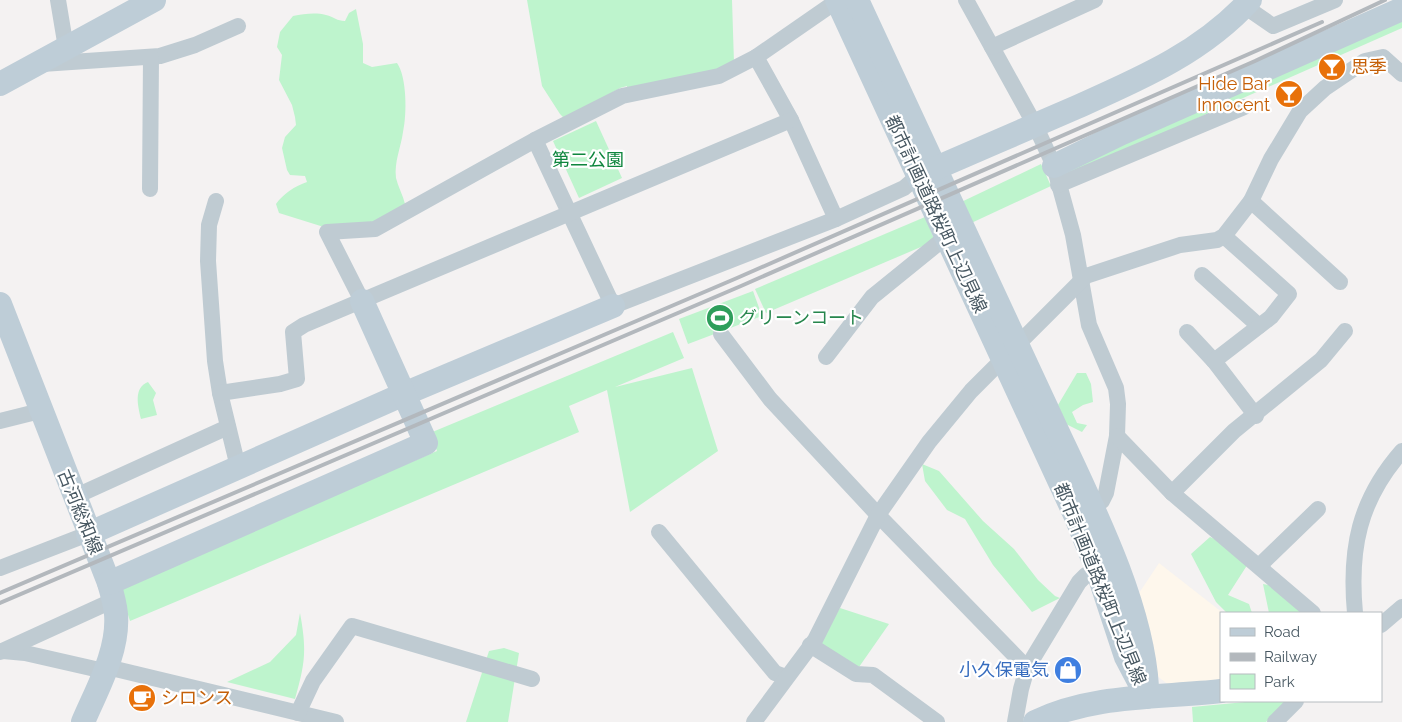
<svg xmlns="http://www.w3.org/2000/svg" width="1402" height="722" font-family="Raleway,'Noto Sans JP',sans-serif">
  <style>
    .commercial { fill: #fef7ec }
    .green { fill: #bef4cd }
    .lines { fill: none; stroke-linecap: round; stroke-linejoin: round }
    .street { stroke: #bfcbd2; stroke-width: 16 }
    .secondary { stroke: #becdd7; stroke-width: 24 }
    .rail { stroke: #b3b8bd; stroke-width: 4 }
    .labels { text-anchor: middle; stroke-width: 4.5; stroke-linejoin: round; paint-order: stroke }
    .food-label { font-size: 18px; fill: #c56008; stroke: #fff; text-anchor: start }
    .park-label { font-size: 18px; fill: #0f863e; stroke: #fff }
    .street-label { font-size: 18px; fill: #485862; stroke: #fff }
    .leisure-label { font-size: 18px; fill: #27864d; stroke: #fff; text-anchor: start }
    .shop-label { font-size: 18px; fill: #366cbe; stroke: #fff; text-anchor: end }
  </style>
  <rect width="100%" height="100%" fill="#f4f2f2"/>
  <path class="commercial" d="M1159,563l64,50h-2v68l-48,7 -16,-12 -22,-77z"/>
  <g class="green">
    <path d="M527,0h205l2,63 -18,10 -89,18v-5l-7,2 -55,31 -5,-5 -18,-28z"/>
    <path d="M1402,6v22l-338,149 -8,-21z"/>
    <path d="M356,9l7,35v19l9,4 25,-4c10,14 10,52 6,69 -2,15 -9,30 -7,46 2,9 7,17 9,26l-27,18 -51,6 -48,-15 -3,-9c7,-10 19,-18 31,-22l-2,-6 -15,-1 -3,-5 -5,-22 3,-11 11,-12 -1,-8 -3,-12 -13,-25 3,-25 -5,-8 3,-15 13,-16c11,-2 22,-4 33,-1 8,2 11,6 19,6l4,-8z"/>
    <path d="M596,121l26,57 -43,20 -26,-57z"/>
    <path d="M1041,164l10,22 -84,39 -10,-21z"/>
    <path d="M925,217l10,24 -169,72 -11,-24z"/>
    <path d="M753,291l9,25 -74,28 -9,-25z"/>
    <path d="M673,332l11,26 -69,29 77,-19 26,83 -88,61 -23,-122 -38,16 10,26 -449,189 -11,-34 318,-136 -7,-18z"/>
    <path d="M1077,373h9l5,11 2,18 -10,3 -11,7 5,11 10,2 -5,7 -16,-8 -8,-19z"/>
    <path d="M148,382l8,11 -3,7 4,15 -16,4c-3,-13 -8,-31 7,-37z"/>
    <path d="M922,464l17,7 44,50 31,28 24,31 17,16 5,2 -28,14 -39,-47 -28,-46 -18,-9 -22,-29z"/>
    <path d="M1210,537l43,19 -25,39 21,9 3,9h-25l-11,-11 -25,-48z"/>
    <path d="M1263,584l10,2 31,27h-35z"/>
    <path d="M840,608l49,16 -30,43 -41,-23z"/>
    <path d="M300,613c7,38 5,50 -5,86l-68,-17 43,-20 26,-27z"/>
    <path d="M504,648l15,5 -11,69h-42l23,-71z"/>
    <path d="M1256,701h32l-22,21h-73l-1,-15z"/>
  </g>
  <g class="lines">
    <g class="street">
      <path d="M58,0l8,48"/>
      <path d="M966,0l69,125 19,41 19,69 16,90 27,63 2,16 -1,32 -11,57 -4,8 -17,12"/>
      <path d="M1244,6l29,20 62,-26"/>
      <path d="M992,47l103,-47"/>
      <path d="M756,57l35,63 45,99"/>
      <path d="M42,64l118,-8 35,-11 43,-19"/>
      <path d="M535,140l78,166 223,-87 68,-31 14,-12"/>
      <path d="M1058,185l186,-78"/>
      <path d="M150,189l1,-132"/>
      <path d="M216,201l-7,24 -1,36 7,100 5,32 18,74"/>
      <path d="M1251,201l89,81"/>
      <path d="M1202,275l57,51"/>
      <path d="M362,301l-35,-69 48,-3 160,-89 87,-44 97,-20 37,-19 81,-56"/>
      <path d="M1187,332l27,29 42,55"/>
      <path d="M721,334l49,65 108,116 149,153"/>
      <path d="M826,357l46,-60 74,-60"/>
      <path d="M1214,361l57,-44 18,-23 -65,-58"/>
      <path d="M220,393l60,-9 17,-5 -4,-47 11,-7 487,-205"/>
      <path d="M0,421l40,-10"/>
      <path d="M1117,436l55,57 141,120"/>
      <path d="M1172,493l62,-62 87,-71 24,-29"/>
      <path d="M74,497l154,-70"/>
      <path d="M659,532l116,141 11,4"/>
      <path d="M1259,566l59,-57"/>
      <path d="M0,568l88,-34"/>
      <path d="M1355,613c-6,-64 4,-113 47,-162"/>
      <path d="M1381,625l21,-18"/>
      <path d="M810,645l46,29 17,1 64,47"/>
      <path d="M3,651l22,2 79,18"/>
      <path d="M0,652l114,-52"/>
      <path d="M107,667l229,55"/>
      <path d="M298,713l15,-32 39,-55 180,53"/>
      <path d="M754,722l61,-82 63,-125 51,-73 42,-51 115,-115 94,-31 37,-5 7,-4 27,-35 20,-42 29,-48 25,-23 40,-27 18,-4 19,17"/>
      <path d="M1015,722l6,-33 6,-21 52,-86 7,-7 20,-10"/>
      <path d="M1275,722l21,-21"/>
    </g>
    <g class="secondary">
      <path d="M837,0l239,517 21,52 29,88 21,40"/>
      <path d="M857,0c63,137 128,274 191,411 37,81 94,188 99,276"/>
      <path d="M0,84l154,-84"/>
      <path d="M1054,166l68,-33 280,-124"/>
      <path d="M920,175c52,-23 105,-45 157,-68 63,-28 126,-55 173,-107"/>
      <path d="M0,304l109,279c3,10 6,21 7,31 3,37 -19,75 -33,108"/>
      <path d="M88,534l316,-140 209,-88"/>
      <path d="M109,583l317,-140 -64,-142"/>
      <path d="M1035,722c58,-28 124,-24 186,-31"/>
    </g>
    <g class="rail">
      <path d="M0,593l737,-315 585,-256"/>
      <path d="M0,603l741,-317 514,-225 130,-61"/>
    </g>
  </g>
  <defs>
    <symbol id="bar-disc" viewBox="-11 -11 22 22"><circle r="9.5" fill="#e8710a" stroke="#fff"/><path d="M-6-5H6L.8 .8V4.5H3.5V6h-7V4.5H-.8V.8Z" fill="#fff"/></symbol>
    <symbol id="stadium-disc" viewBox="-11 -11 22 22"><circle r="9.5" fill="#2e9e5b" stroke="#fff"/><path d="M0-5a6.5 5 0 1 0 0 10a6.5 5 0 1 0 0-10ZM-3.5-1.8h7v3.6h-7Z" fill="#fff"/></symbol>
    <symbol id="shop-disc" viewBox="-11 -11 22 22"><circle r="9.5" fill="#3f7fe0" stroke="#fff"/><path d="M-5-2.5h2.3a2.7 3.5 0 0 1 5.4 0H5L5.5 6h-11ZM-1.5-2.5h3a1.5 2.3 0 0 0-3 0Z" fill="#fff"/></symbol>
    <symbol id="cafe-disc" viewBox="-11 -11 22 22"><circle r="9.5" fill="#e8710a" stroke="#fff"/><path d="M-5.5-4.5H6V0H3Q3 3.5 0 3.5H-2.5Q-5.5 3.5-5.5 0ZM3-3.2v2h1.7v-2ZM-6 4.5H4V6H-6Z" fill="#fff"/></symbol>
  </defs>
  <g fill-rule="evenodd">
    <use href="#bar-disc" x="1316" y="51" width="32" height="32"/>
    <use href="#bar-disc" x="1273" y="78" width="32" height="32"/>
    <use href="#stadium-disc" x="704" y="302" width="32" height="32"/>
    <use href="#shop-disc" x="1052" y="654" width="32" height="32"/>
    <use href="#cafe-disc" x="126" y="682" width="32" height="32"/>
  </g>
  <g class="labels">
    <g class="food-label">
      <text x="1351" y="73">思季</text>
      <text x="1270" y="90" text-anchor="end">Hide Bar<tspan x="1270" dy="21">Innocent</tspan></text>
      <text x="161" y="704">シロンス</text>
    </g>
    <g class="park-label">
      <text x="588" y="166">第二公園</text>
    </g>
    <g class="street-label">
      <text transform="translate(936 214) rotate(65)" y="6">都市計画道路桜町上辺見線</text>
      <text transform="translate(80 512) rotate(68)" y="6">古河総和線</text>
      <text transform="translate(1100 584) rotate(68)" y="6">都市計画道路桜町上辺見線</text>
    </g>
    <g class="leisure-label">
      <text x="739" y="324">グリーンコート</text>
    </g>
    <g class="shop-label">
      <text x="1049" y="676">小久保電気</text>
    </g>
  </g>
  <rect x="1220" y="612" width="162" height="90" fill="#ffffff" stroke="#b6bcc0"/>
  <rect x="1230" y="628" width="25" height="8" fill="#becdd7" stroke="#b6bcc0"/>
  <text x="1264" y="637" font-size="15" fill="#485862">Road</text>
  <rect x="1230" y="653" width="25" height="8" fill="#b3b8bd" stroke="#b6bcc0"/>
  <text x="1264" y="662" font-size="15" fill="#485862">Railway</text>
  <rect x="1230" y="674" width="25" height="15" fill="#bef4cd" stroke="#b6bcc0"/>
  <text x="1264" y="687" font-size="15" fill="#485862">Park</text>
</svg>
